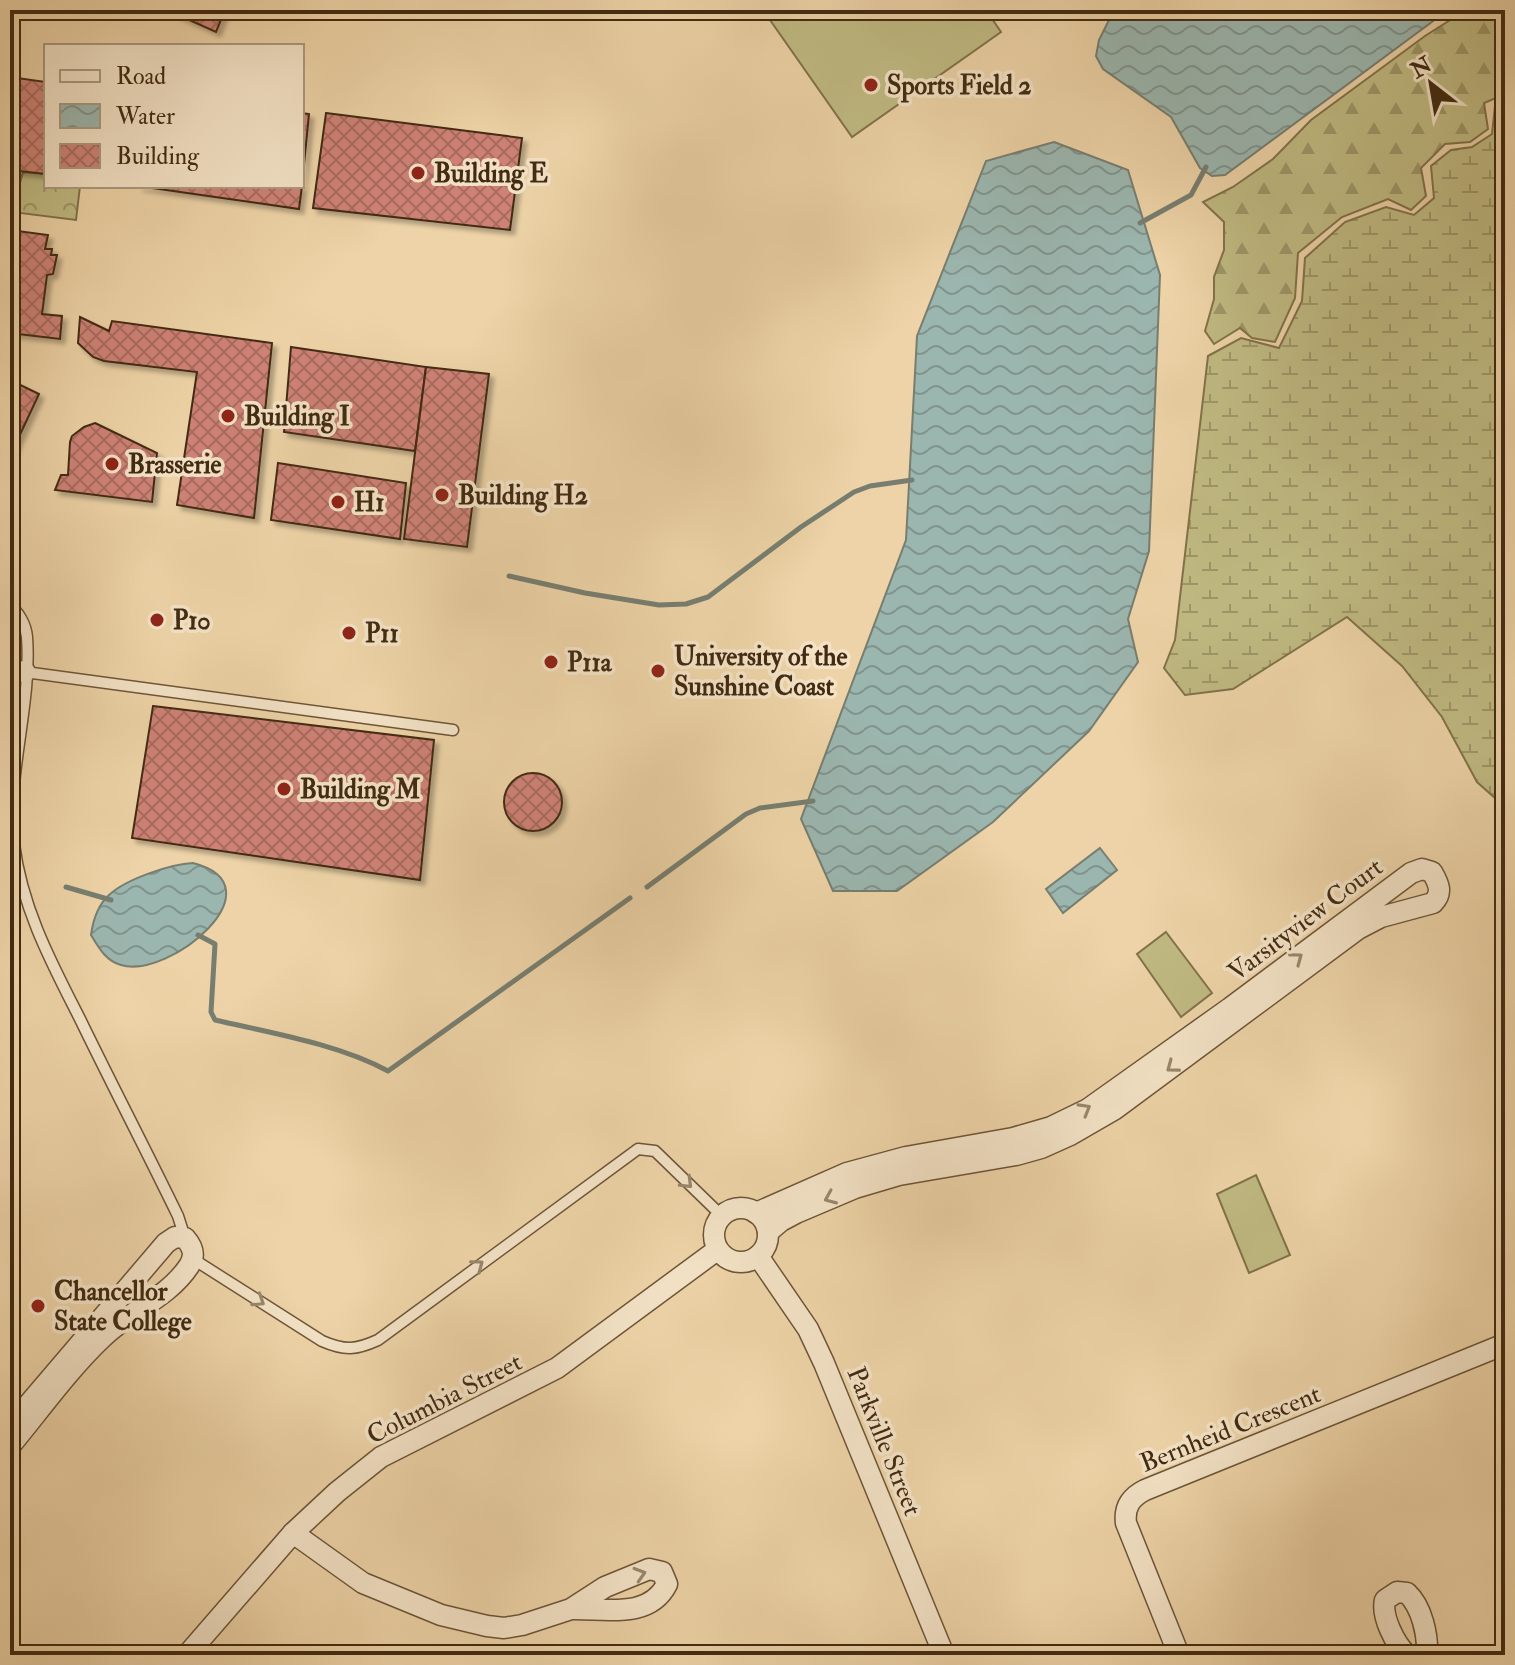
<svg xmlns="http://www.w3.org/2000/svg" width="1515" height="1665" font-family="'IM FELL Double Pica',serif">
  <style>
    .forest { fill: url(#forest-firs); stroke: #81724a; stroke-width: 2 }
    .wetland { fill: url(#wetland-marsh); stroke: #81724a; stroke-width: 2 }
    .park { fill: url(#park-crowns); stroke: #81724a; stroke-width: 2 }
    .garden { fill: #c0ba82; stroke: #81724a; stroke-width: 2 }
    .water { fill: url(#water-waves); stroke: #777e70; stroke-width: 2 }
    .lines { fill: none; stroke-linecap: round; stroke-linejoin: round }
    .stream { stroke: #777e70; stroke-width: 5 }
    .building { fill: url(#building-cross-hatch); stroke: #422b12; stroke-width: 2; filter: url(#shadow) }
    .lane-casing { stroke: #6d5537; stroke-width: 13 }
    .street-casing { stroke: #6d5537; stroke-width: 23 }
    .lane { stroke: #f3e2c6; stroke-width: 10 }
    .street { stroke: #f3e2c6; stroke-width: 20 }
    .oneway { stroke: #9a866c }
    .poi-dot { fill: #8f2418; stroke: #f3e2c6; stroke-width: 3 }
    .labels { text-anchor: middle; stroke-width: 7; stroke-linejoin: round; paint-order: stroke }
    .poi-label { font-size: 26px; font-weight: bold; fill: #422b12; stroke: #f3e2c6; text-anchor: start }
    .street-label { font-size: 26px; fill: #422b12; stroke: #f3e2c6 }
  </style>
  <defs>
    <pattern id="forest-firs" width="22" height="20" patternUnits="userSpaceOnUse" patternTransform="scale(2)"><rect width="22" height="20" fill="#c0ba82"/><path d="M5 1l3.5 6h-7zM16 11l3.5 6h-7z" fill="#9e9769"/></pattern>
    <pattern id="wetland-marsh" width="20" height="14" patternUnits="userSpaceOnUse" patternTransform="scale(2)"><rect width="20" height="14" fill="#c0ba82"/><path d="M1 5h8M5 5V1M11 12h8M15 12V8" fill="none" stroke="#9e9769"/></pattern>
    <pattern id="park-crowns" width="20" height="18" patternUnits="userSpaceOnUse" patternTransform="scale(2)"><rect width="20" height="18" fill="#c0ba82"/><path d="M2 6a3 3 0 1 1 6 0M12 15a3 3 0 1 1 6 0" fill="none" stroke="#9e9769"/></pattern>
    <pattern id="water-waves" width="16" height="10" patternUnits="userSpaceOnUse" patternTransform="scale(2)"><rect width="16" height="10" fill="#9bb6af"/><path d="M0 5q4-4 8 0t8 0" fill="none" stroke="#80948d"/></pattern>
    <pattern id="building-cross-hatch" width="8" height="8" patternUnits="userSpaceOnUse" patternTransform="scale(2)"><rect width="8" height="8" fill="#ce8276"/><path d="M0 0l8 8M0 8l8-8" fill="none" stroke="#a96b5f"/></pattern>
    <filter id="shadow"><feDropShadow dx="4.5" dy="4.5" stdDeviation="2" flood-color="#0004"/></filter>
  </defs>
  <rect width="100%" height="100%" fill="#edd3a7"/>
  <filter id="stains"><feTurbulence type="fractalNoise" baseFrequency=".0025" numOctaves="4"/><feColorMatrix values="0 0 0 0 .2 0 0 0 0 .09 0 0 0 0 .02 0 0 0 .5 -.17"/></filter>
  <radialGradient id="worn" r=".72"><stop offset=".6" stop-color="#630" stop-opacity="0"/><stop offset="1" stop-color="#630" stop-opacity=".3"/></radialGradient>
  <path class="forest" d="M1466,10h39v84l-21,9 4,26 -18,13 -25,2 -24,24 5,28 -15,14 -23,-11 -46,18 -44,36 -3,45 -20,44 -23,-4 -12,-10 -26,16 -9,-13 9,-32v-22l10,-27v-28l-21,-20 30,-15 40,-28 38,-39 114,-84z"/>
  <path class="wetland" d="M1505,101v706l-28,-25 -35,-65 -40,-51 -55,-49 -114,72 -48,6 -21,-27 11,-28 33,-284 33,-18 38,10 23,-47 3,-43 40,-36 41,-15 28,8 20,-17 -3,-32 20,-16 21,-3 20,-13 3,-28z"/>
  <path class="park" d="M23,172l23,2v12h34l-4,34 -64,-8z"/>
  <g class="garden">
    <path d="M763,10h223l15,22 -149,105z"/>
    <path d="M1166,932l46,61 -31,24 -44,-63z"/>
    <path d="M1256,1175l34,80 -41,18 -32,-79z"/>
  </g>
  <g class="water">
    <path d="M1114,10h334l-223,165 -13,1 -12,-8 -29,-51 -68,-48 -7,-13 3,-16z"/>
    <path d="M1054,142l74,28 32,105 -11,276 -21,68 10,43 -49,69 -96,91 -96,69h-64l-32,-72 105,-279 11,-204 69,-175z"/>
    <path d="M1100,848l17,22 -54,43 -17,-24z"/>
    <path d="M193,863c89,23 -24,117 -72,102 -15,-4 -22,-17 -30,-30 2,-15 7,-30 18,-40 17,-16 62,-31 84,-32z"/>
  </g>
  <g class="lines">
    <g class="stream">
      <path d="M1140,223l51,-28 15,-28"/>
      <path d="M509,576l76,17 74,12 27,-1 22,-7 93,-70 53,-35 16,-6 42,-6"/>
      <path d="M66,887l45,13"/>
      <path d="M647,887l99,-73 14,-6 53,-7"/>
      <path d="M198,935l17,9 -4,68 4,8c56,13 123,24 173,51l242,-173"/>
    </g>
  </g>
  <g class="building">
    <path d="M167,10h58l-9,22z"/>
    <path d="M10,77l36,5v92l-36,-4z"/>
    <path d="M302,113l7,1 -7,71z"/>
    <path d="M326,113l196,25 -12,92 -197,-22z"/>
    <path d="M138,186h164l-3,23z"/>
    <path d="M10,230l38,5 -3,14h7l-1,6h6l-4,19 -6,1 -5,39 20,2 -2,23 -50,-6z"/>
    <path d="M80,317l29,14 3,-10 160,22 -18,175 -77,-13 20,-133 -93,-11 -11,-4 -15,-14z"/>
    <path d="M291,347l135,20 -11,84 -131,-19z"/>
    <path d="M426,367l63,7 -22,173 -63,-8z"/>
    <path d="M10,380l29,14 -29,62z"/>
    <path d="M95,423l62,30 -5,49 -97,-12 6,-15h7l2,-33 2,-6 12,-9z"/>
    <path d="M278,463l128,20 -6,56 -129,-19z"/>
    <path d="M153,706l281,34 -14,140 -288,-42z"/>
    <circle cx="533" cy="802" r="29"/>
  </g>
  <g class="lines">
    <defs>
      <g id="lane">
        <path d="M10,606c9,6 16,19 17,31 5,69 -21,138 -13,207 8,64 37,118 66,175 32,66 66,131 98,197l7,22"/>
        <path d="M25,672l428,58"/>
        <path d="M193,1259l129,82c23,10 34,9 56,-1l260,-191 17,2 67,65"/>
      </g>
      <g id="street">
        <path d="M10,670l15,2"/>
        <circle cx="741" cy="1235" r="27"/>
        <path d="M756,1213l91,-40 59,-16 107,-19 38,-11 37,-18 142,-101 181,-135 11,-4 10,3c7,12 11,21 1,31l-52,14 -23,12 -243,180 -45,26 -29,13 -25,7 -117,20 -44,13 -59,25 -15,8 -13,11"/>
        <path d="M758,1256l50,73 16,34 120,292"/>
        <path d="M10,1426l156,-183 9,-6 10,1c8,9 11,17 4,28 -21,32 -60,45 -86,71 -34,32 -63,73 -93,109"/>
        <path d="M293,1533l70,50 78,32 46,11 17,2 18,-3 49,-16 34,-22 44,-18 13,3 5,12c-18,36 -63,24 -96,25"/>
        <path d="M187,1655l106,-122 44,-41 44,-35 176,-89 160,-118"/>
        <path d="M1179,1655l-53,-132c-2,-16 5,-26 19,-33l360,-146"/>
        <path d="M1407,1655c-12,-11 -26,-39 -22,-55l12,-8 10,1c15,14 21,42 20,62"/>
      </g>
    </defs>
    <use href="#lane" class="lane-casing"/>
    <use href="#street" class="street-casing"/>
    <use href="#lane" class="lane"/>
    <use href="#street" class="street"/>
  </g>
  <defs><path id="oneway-chevron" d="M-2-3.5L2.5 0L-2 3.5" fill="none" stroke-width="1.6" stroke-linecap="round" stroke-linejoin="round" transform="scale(2)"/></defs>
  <g class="oneway">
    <use href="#oneway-chevron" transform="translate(1297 958) rotate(-37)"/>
    <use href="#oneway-chevron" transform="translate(1172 1067) rotate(143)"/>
    <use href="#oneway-chevron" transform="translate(1085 1109) rotate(-30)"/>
    <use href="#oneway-chevron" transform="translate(687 1183) rotate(45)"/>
    <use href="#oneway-chevron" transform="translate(830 1198) rotate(157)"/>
    <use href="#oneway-chevron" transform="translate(478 1265) rotate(-37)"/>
    <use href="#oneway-chevron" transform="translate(259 1301) rotate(33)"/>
    <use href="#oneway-chevron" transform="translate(640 1574) rotate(-17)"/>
  </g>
  <g class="poi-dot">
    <circle cx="871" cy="85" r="8"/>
    <circle cx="418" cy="173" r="8"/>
    <circle cx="228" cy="416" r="8"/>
    <circle cx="112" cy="464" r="8"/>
    <circle cx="442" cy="495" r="8"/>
    <circle cx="338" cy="502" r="8"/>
    <circle cx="157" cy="620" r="8"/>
    <circle cx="349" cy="633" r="8"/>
    <circle cx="551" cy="662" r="8"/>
    <circle cx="658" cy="671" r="8"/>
    <circle cx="284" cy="789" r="8"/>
    <circle cx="38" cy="1306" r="8"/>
  </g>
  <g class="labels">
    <g class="poi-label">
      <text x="887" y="94">Sports Field 2</text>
      <text x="434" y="182">Building E</text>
      <text x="244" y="425">Building I</text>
      <text x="128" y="473">Brasserie</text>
      <text x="458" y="504">Building H2</text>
      <text x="354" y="511">H1</text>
      <text x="173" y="629">P10</text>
      <text x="365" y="642">P11</text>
      <text x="674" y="665">University of the<tspan x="674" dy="30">Sunshine Coast</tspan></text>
      <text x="567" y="671">P11a</text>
      <text x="300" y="798">Building M</text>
      <text x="54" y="1300">Chancellor<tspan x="54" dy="30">State College</tspan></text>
    </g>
    <g class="street-label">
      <text transform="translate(1305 919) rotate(-37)" y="9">Varsityview Court</text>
      <text transform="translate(444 1398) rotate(-27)" y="9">Columbia Street</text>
      <text transform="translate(1230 1428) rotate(-22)" y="9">Bernheid Crescent</text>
      <text transform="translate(885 1441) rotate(68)" y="9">Parkville Street</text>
    </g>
  </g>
  <rect width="1515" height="1665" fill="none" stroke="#edd3a7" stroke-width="40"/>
  <rect x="12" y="12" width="1491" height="1641" fill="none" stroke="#422b12" stroke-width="4"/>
  <rect x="20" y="20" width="1475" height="1625" fill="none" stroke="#422b12" stroke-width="2"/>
  <rect x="44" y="44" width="260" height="144" fill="#f3e2c6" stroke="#ac997e" stroke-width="2"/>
  <rect x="60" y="70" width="40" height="12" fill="#f3e2c6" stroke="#ac997e" stroke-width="2"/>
  <text x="116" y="84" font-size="24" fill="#422b12">Road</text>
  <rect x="60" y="104" width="40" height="24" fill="url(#water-waves)" stroke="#ac997e" stroke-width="2"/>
  <text x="116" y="124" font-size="24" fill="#422b12">Water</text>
  <rect x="60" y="144" width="40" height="24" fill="url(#building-cross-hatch)" stroke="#ac997e" stroke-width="2"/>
  <text x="116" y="164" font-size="24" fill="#422b12">Building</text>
  <g transform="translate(1431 84) rotate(329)" stroke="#f3e2c6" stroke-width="6" paint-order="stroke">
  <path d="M0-6L14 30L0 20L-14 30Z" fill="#422b12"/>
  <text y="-12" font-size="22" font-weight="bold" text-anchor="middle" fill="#422b12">N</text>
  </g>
  <rect width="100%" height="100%" filter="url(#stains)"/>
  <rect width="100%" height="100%" fill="url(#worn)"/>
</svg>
